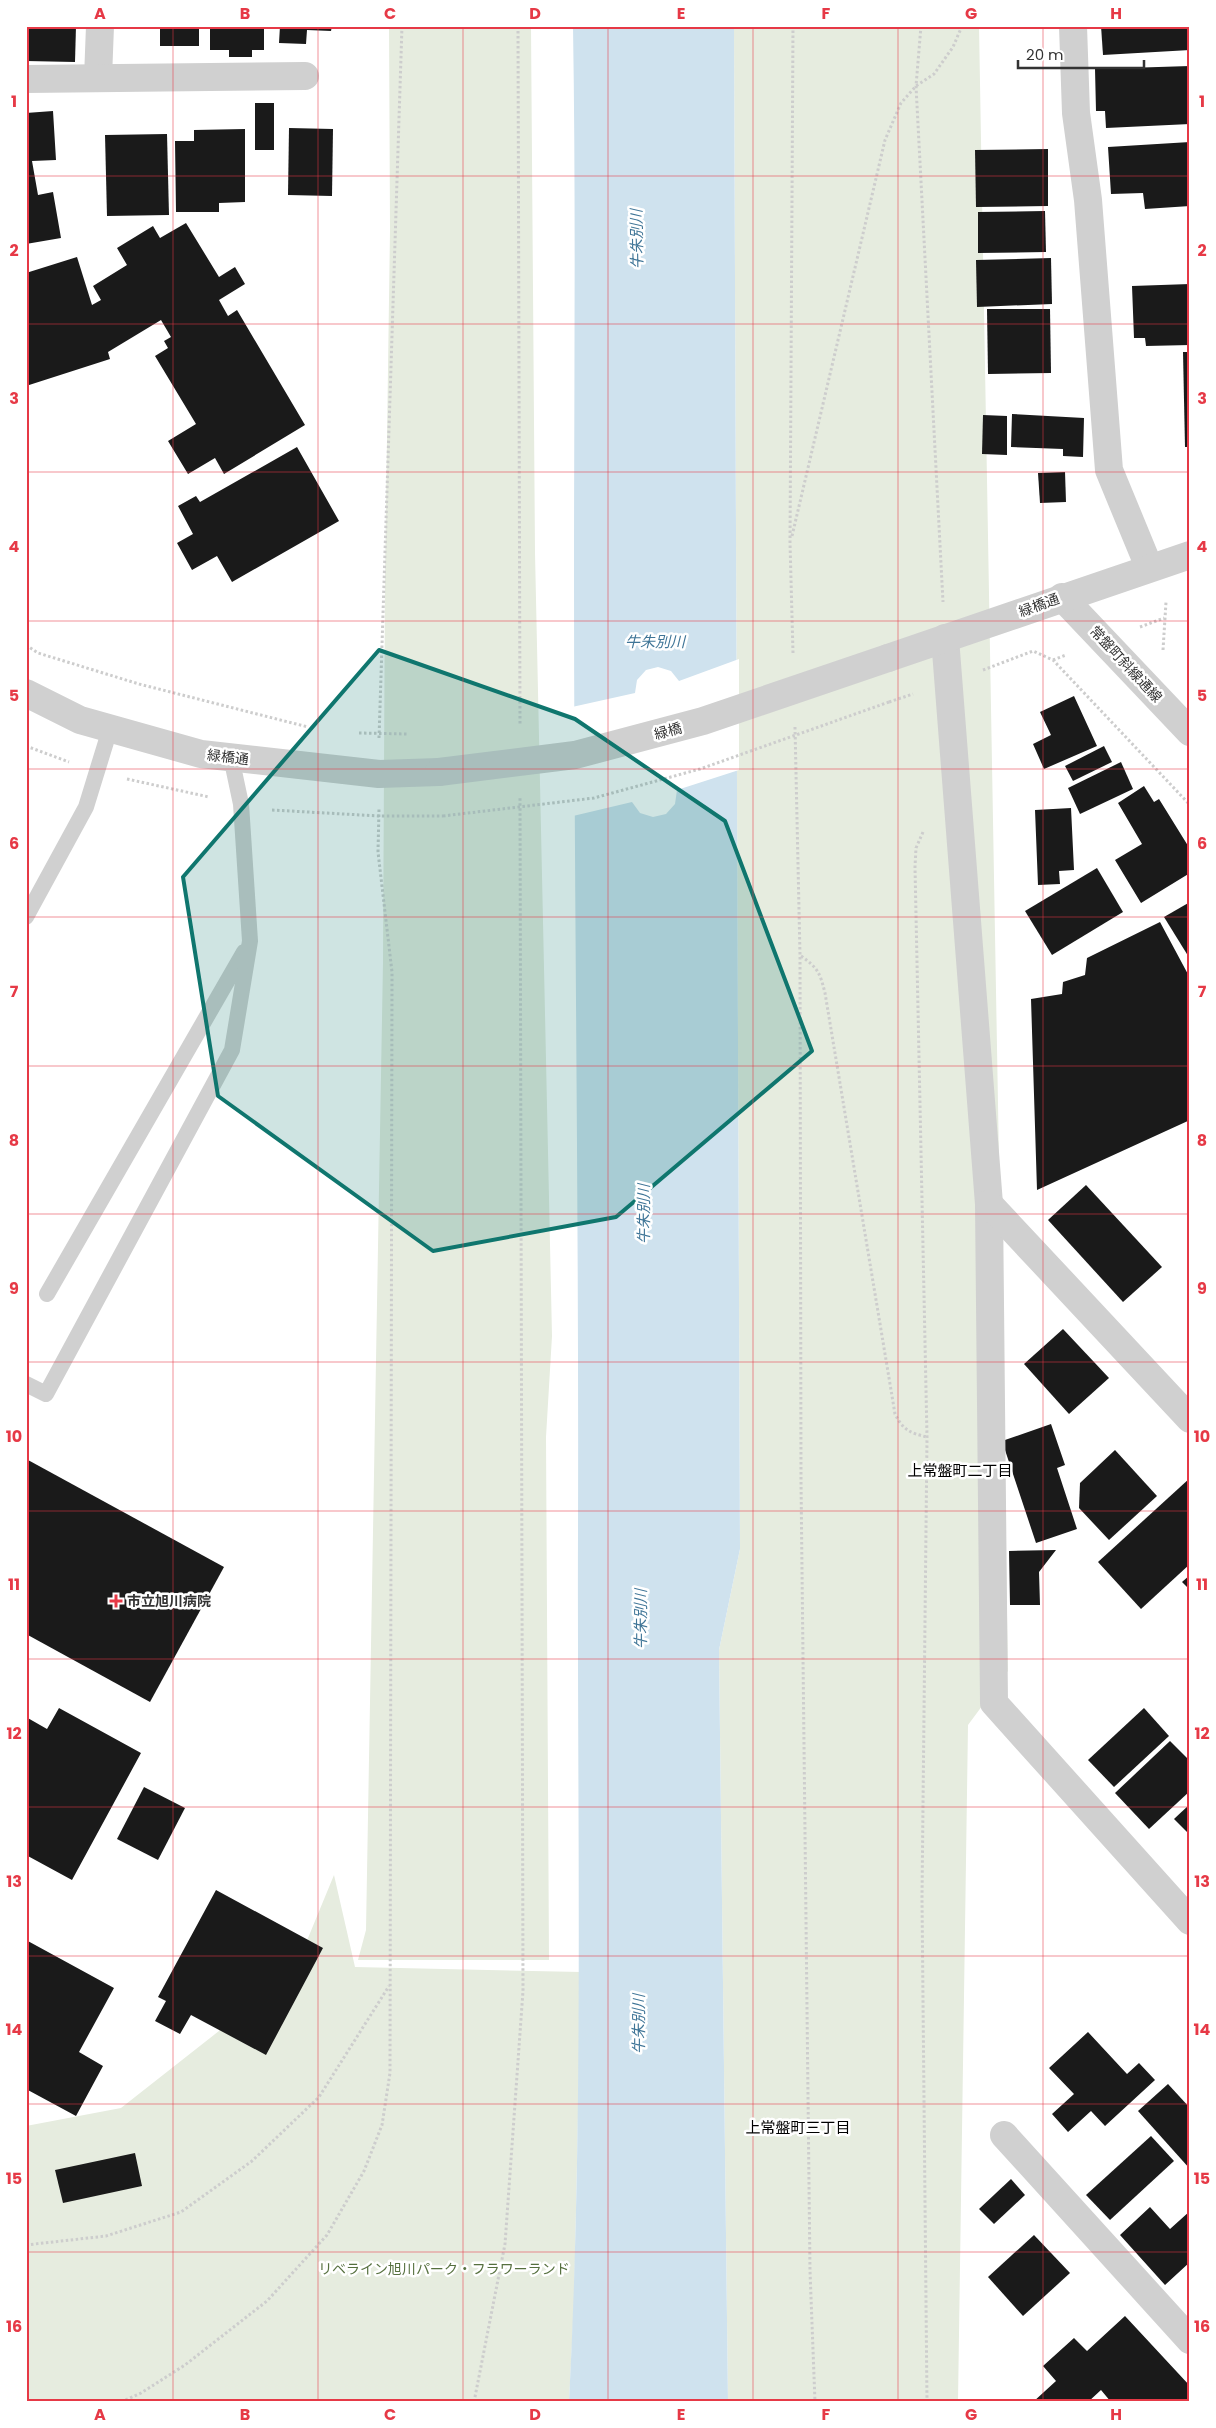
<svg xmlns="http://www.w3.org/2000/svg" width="1216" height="2428" font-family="Poppins,'Noto Sans JP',sans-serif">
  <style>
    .green { fill: #e6ecdf }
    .water { fill: #cfe2ee }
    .pier { fill: #fff }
    .building { fill: #1a1a1a }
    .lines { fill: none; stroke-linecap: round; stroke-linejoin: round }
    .path { stroke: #cdcdcd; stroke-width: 3; stroke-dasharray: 2.5 2.5; stroke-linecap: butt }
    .service { stroke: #d0d0d0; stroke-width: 16 }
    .minor { stroke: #d0d0d0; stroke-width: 28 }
    .tertiary { stroke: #d0d0d0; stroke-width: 28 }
    .path-bridge { stroke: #cdcdcd; stroke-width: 3; stroke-dasharray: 2.5 2.5; stroke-linecap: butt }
    .tertiary-bridge { stroke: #d0d0d0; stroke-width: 28 }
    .marked { fill: #0f766e; fill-opacity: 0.2; stroke: #0f766e; stroke-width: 4; stroke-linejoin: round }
    .grid { fill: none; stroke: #e63946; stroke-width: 1; stroke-opacity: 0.55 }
    .poi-dot { fill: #e63946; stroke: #fff; stroke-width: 2 }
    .labels { text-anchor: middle; stroke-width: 5; stroke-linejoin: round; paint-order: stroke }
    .street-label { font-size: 14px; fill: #333; stroke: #fff }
    .poi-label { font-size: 14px; font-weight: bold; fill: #333; stroke: #fff; text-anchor: start }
    .park-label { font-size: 14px; fill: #56703f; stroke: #fff }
    .water-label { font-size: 15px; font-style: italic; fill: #3f7597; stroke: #fff }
    .neighbourhood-label { font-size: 15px; fill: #000; stroke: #fff }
    .neatline { fill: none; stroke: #e63946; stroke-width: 2 }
    .grid-label { font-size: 16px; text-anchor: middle; font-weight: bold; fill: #e63946 }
  </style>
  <rect width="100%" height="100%" fill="#fff"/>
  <g class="green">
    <path d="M389,26h142l4,527 17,783 -6,101 3,523h-191l8,-30 17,-968 2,-383 5,-349z"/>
    <path d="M734,26h245l29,1645 -40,54 -10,677h-230l-9,-752 21,-101z"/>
    <path d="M334,1875l21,92 226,5 -7,333 -5,97h-543v-276l95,-18 173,-136z"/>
  </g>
  <path class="water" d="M573,26h161l6,1523 -21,101 9,752h-159c15,-290 8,-581 9,-872 1,-318 -4,-636 -4,-955 0,-183 2,-366 -1,-549z"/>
  <path class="pier" d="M739,659v111l-62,20 -2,14 -9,10 -13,3 -13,-4 -8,-11 -59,14 -1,-109 63,-14 2,-13 9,-10 12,-3 13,4 8,10z"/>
  <g class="building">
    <path d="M26,26h50l-1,36 -49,-1z"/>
    <rect x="160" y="26" width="39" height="20"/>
    <path d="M210,26h54v24h-12v7h-23v-7h-19z"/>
    <path d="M280,26h52l-1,5 -24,-1 -1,14 -27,-1z"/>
    <path d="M1101,26h89v24l-87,5z"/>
    <path d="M1190,66v58l-84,4 -1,-17h-9l-1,-42z"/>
    <rect x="255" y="103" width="19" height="47"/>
    <path d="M53,111l3,49 -24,1 6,34 15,-3 8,46 -35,6v-131z"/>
    <path d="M289,128l44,1 -1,67 -44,-1z"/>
    <path d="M245,129v73l-26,1v9h-43l-1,-71h19v-11z"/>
    <path d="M167,134l2,81 -62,1 -2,-81z"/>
    <path d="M1190,142v64l-45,3 -2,-16 -32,1 -3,-47z"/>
    <path d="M1048,149v57l-72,1 -1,-57z"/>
    <path d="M1045,211l1,41 -68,1v-41z"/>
    <path d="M186,223l33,54 16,-10 10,17 -26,16 9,16 9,-6 68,115 -81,49 -9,-16 -27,16 -20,-33 28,-17 -41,-68 13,-8 -4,-7 7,-4 -10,-17 -53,32 2,7 -84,27v-113l51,-16 15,48 9,-5 -8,-14 34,-21 -10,-17 36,-22 7,12z"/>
    <path d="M1051,258l1,46 -75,3 -1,-47z"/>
    <path d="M1190,284v61l-44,1 -1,-8h-11l-2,-52z"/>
    <path d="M987,309h63l1,64 -63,1z"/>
    <path d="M1183,352h7v95h-5z"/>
    <path d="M1012,414l72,4 -1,39 -20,-1v-7l-52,-2z"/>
    <path d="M983,415l24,1v39l-25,-1z"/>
    <path d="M297,447l42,74 -107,61 -15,-26 -25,14 -15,-27 16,-9 -15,-28 18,-10 4,6z"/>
    <path d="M1065,472l1,30 -26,1 -2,-30z"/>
    <path d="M1074,696l23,50 -53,23 -11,-25 18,-9 -11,-23z"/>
    <path d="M1104,746l8,16 -39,19 -8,-15z"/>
    <path d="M1121,762l12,27 -53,25 -12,-26z"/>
    <path d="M1144,786l10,16 5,-3 31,50v24l-49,30 -26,-43 27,-16 -24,-41z"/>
    <path d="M1071,808l3,62 -15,1 1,13 -22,1 -3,-75z"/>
    <path d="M1097,868l26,44 -71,43 -27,-44z"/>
    <path d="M1190,902v57l-26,-42z"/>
    <path d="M1160,922l30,56v142l-153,70 -6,-191 31,-5 1,-12 22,-7 2,-17z"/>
    <path d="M1086,1185l76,82 -39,35 -75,-82z"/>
    <path d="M1063,1329l46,49 -40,36 -45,-50z"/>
    <path d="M1051,1424l14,41 -8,3 20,61 -41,14 -34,-102z"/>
    <path d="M1115,1450l42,46 -48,44 -30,-32 1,-25z"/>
    <path d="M28,1460l196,107 -74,135 -124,-68z"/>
    <path d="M1190,1478v86l-49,45 -43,-47z"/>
    <path d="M1056,1550l-17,22 1,33h-30l-1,-54z"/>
    <path d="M1190,1575v15l-8,-8z"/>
    <path d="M59,1708l82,45 -69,127 -46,-25v-138l21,12z"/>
    <path d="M1144,1708l25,28 -55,51 -26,-27z"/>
    <path d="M1170,1741l20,20v30l-41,38 -34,-36z"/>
    <path d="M144,1787l41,21 -27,52 -41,-21z"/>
    <path d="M1190,1804v31l-16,-16z"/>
    <path d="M216,1890l107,58 -57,107 -75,-40 -11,19 -25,-13 11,-20 -8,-4z"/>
    <path d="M26,1940l88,48 -35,64 24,14 -27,50 -50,-27z"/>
    <path d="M1088,2032l39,42 12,-11 16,17 -50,46 -14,-15 -23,21 -16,-18 22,-20 -25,-26z"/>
    <path d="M1168,2084l22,24v61l-52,-58z"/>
    <path d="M1151,2136l23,25 -64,59 -24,-25z"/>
    <path d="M135,2153l7,33 -79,17 -8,-33z"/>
    <path d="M1011,2179l14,16 -31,29 -15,-15z"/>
    <path d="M1150,2207l20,22 20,-18v51l-25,23 -45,-50z"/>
    <path d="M1034,2235l36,38 -47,43 -35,-39z"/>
    <path d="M1125,2316l65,70v16h-79l-10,-12 -13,12h-55l23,-21 -13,-15 31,-28 13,13z"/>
  </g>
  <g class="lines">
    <g class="path">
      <path d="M518,26l2,700"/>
      <path d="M921,26l-5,60 27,516"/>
      <path d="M792,536l93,-396 16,-37 15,-17 18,-12 19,-27 9,-21"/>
      <path d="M1140,627l24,-9"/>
      <path d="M26,645l12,8 101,31 169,43"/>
      <path d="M1163,650l3,-48"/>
      <path d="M793,653l-3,-110 3,-517"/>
      <path d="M1053,660l13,-5"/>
      <path d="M983,670l50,-19 20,9 137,145"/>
      <path d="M889,702l24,-8"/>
      <path d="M795,727l5,228 1,526 9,790 5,131"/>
      <path d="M359,733l48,1"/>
      <path d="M379,738l23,-712"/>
      <path d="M26,746l43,16"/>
      <path d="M127,779l82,18"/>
      <path d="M272,810l107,6h64"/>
      <path d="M923,832l-7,16 -1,19 12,570 -5,461 5,504"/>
      <path d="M801,956c17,12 19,17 24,37l70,421c8,16 15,19 32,23"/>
      <path d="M26,2245l80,-9 75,-24 71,-51 67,-64 70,-111"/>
      <path d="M121,2402l20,-9 44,-28 82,-64 60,-66 37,-64 18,-46 8,-52 2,-1101 -14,-120 1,-43"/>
      <path d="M474,2402l31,-158 18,-253 -3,-1194"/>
    </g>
    <g class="service">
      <path d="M26,917l60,-110 24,-78"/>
      <path d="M47,1294l197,-342"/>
      <path d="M26,1384l20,10 186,-344 18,-109 -9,-137 -10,-47"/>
    </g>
    <g class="minor">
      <path d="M1073,26l3,87 12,87 21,270 40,97"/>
      <path d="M98,78l2,-52"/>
      <path d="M26,79l279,-3"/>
      <path d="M945,638l44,566 5,499 196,218"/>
      <path d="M989,1204l201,215"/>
      <path d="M1004,2135l186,205"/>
    </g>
    <g class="tertiary">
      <path d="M1062,597l128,135"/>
      <path d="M888,658l302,-103"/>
      <path d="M26,693l54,27 121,34 178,20 60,-2"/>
    </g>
    <path class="path-bridge" d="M443,816l151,-18 106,-29 189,-67"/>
    <path class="tertiary-bridge" d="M439,772l136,-17 128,-34 185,-63"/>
  </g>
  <path class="marked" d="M379,650l196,69 150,102 87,230 -196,166 -183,34 -215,-155 -35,-219z"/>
  <path class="grid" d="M173,26v2376M318,26v2376M463,26v2376M608,26v2376M753,26v2376M898,26v2376M1043,26v2376M26,176h1164M26,324h1164M26,472h1164M26,621h1164M26,769h1164M26,917h1164M26,1066h1164M26,1214h1164M26,1362h1164M26,1511h1164M26,1659h1164M26,1807h1164M26,1956h1164M26,2104h1164M26,2252h1164"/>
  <path class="poi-dot" d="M113.5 1593.5h5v5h5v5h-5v5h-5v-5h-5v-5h5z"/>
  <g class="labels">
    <g class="street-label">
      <text transform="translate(1039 605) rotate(-20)" y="5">緑橋通</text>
      <text transform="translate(1126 664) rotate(47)" y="5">常盤町斜線通線</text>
      <text transform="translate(668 731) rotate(-15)" y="5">緑橋</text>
      <text transform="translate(228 757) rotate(7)" y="5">緑橋通</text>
    </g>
    <g class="poi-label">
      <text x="127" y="1606">市立旭川病院</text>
    </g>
    <g class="park-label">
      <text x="444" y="2274">リベライン旭川パーク・フラワーランド</text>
    </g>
    <g class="water-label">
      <text transform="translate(637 239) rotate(-91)" y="5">牛朱別川</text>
      <text x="655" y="647">牛朱別川</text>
      <text transform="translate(644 1214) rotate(-90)" y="5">牛朱別川</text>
      <text transform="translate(641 1619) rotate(-90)" y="5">牛朱別川</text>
      <text transform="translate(639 2024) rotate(-90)" y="5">牛朱別川</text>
    </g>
    <g class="neighbourhood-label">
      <text x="960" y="1476">上常盤町二丁目</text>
      <text x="798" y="2133">上常盤町三丁目</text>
    </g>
  </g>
  <rect width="1216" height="2428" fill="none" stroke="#ffffff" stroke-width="55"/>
  <path d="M1018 60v8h126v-8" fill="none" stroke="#333333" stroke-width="2.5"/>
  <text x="1026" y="60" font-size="15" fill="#333333" stroke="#ffffff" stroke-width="4" paint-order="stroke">20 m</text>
  <rect x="28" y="28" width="1160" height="2372" class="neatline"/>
  <g class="grid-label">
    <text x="100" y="19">A</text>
    <text x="245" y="19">B</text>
    <text x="390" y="19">C</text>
    <text x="535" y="19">D</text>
    <text x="681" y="19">E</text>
    <text x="826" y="19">F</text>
    <text x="971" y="19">G</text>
    <text x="1116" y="19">H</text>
    <text x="14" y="107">1</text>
    <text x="1202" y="107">1</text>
    <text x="14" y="256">2</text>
    <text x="1202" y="256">2</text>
    <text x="14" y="404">3</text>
    <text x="1202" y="404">3</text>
    <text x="14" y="552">4</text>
    <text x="1202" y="552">4</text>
    <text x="14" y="701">5</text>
    <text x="1202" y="701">5</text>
    <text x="14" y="849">6</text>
    <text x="1202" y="849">6</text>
    <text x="14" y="997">7</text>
    <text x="1202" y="997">7</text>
    <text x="14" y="1146">8</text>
    <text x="1202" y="1146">8</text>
    <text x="14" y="1294">9</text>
    <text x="1202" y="1294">9</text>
    <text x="14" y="1442">10</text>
    <text x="1202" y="1442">10</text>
    <text x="14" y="1590">11</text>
    <text x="1202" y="1590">11</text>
    <text x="14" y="1739">12</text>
    <text x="1202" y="1739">12</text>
    <text x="14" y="1887">13</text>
    <text x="1202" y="1887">13</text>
    <text x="14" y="2035">14</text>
    <text x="1202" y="2035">14</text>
    <text x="14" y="2184">15</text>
    <text x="1202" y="2184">15</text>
    <text x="14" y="2332">16</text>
    <text x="1202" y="2332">16</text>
    <text x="100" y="2420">A</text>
    <text x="245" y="2420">B</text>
    <text x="390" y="2420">C</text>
    <text x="535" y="2420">D</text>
    <text x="681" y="2420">E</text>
    <text x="826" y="2420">F</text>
    <text x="971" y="2420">G</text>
    <text x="1116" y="2420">H</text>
  </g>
</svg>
